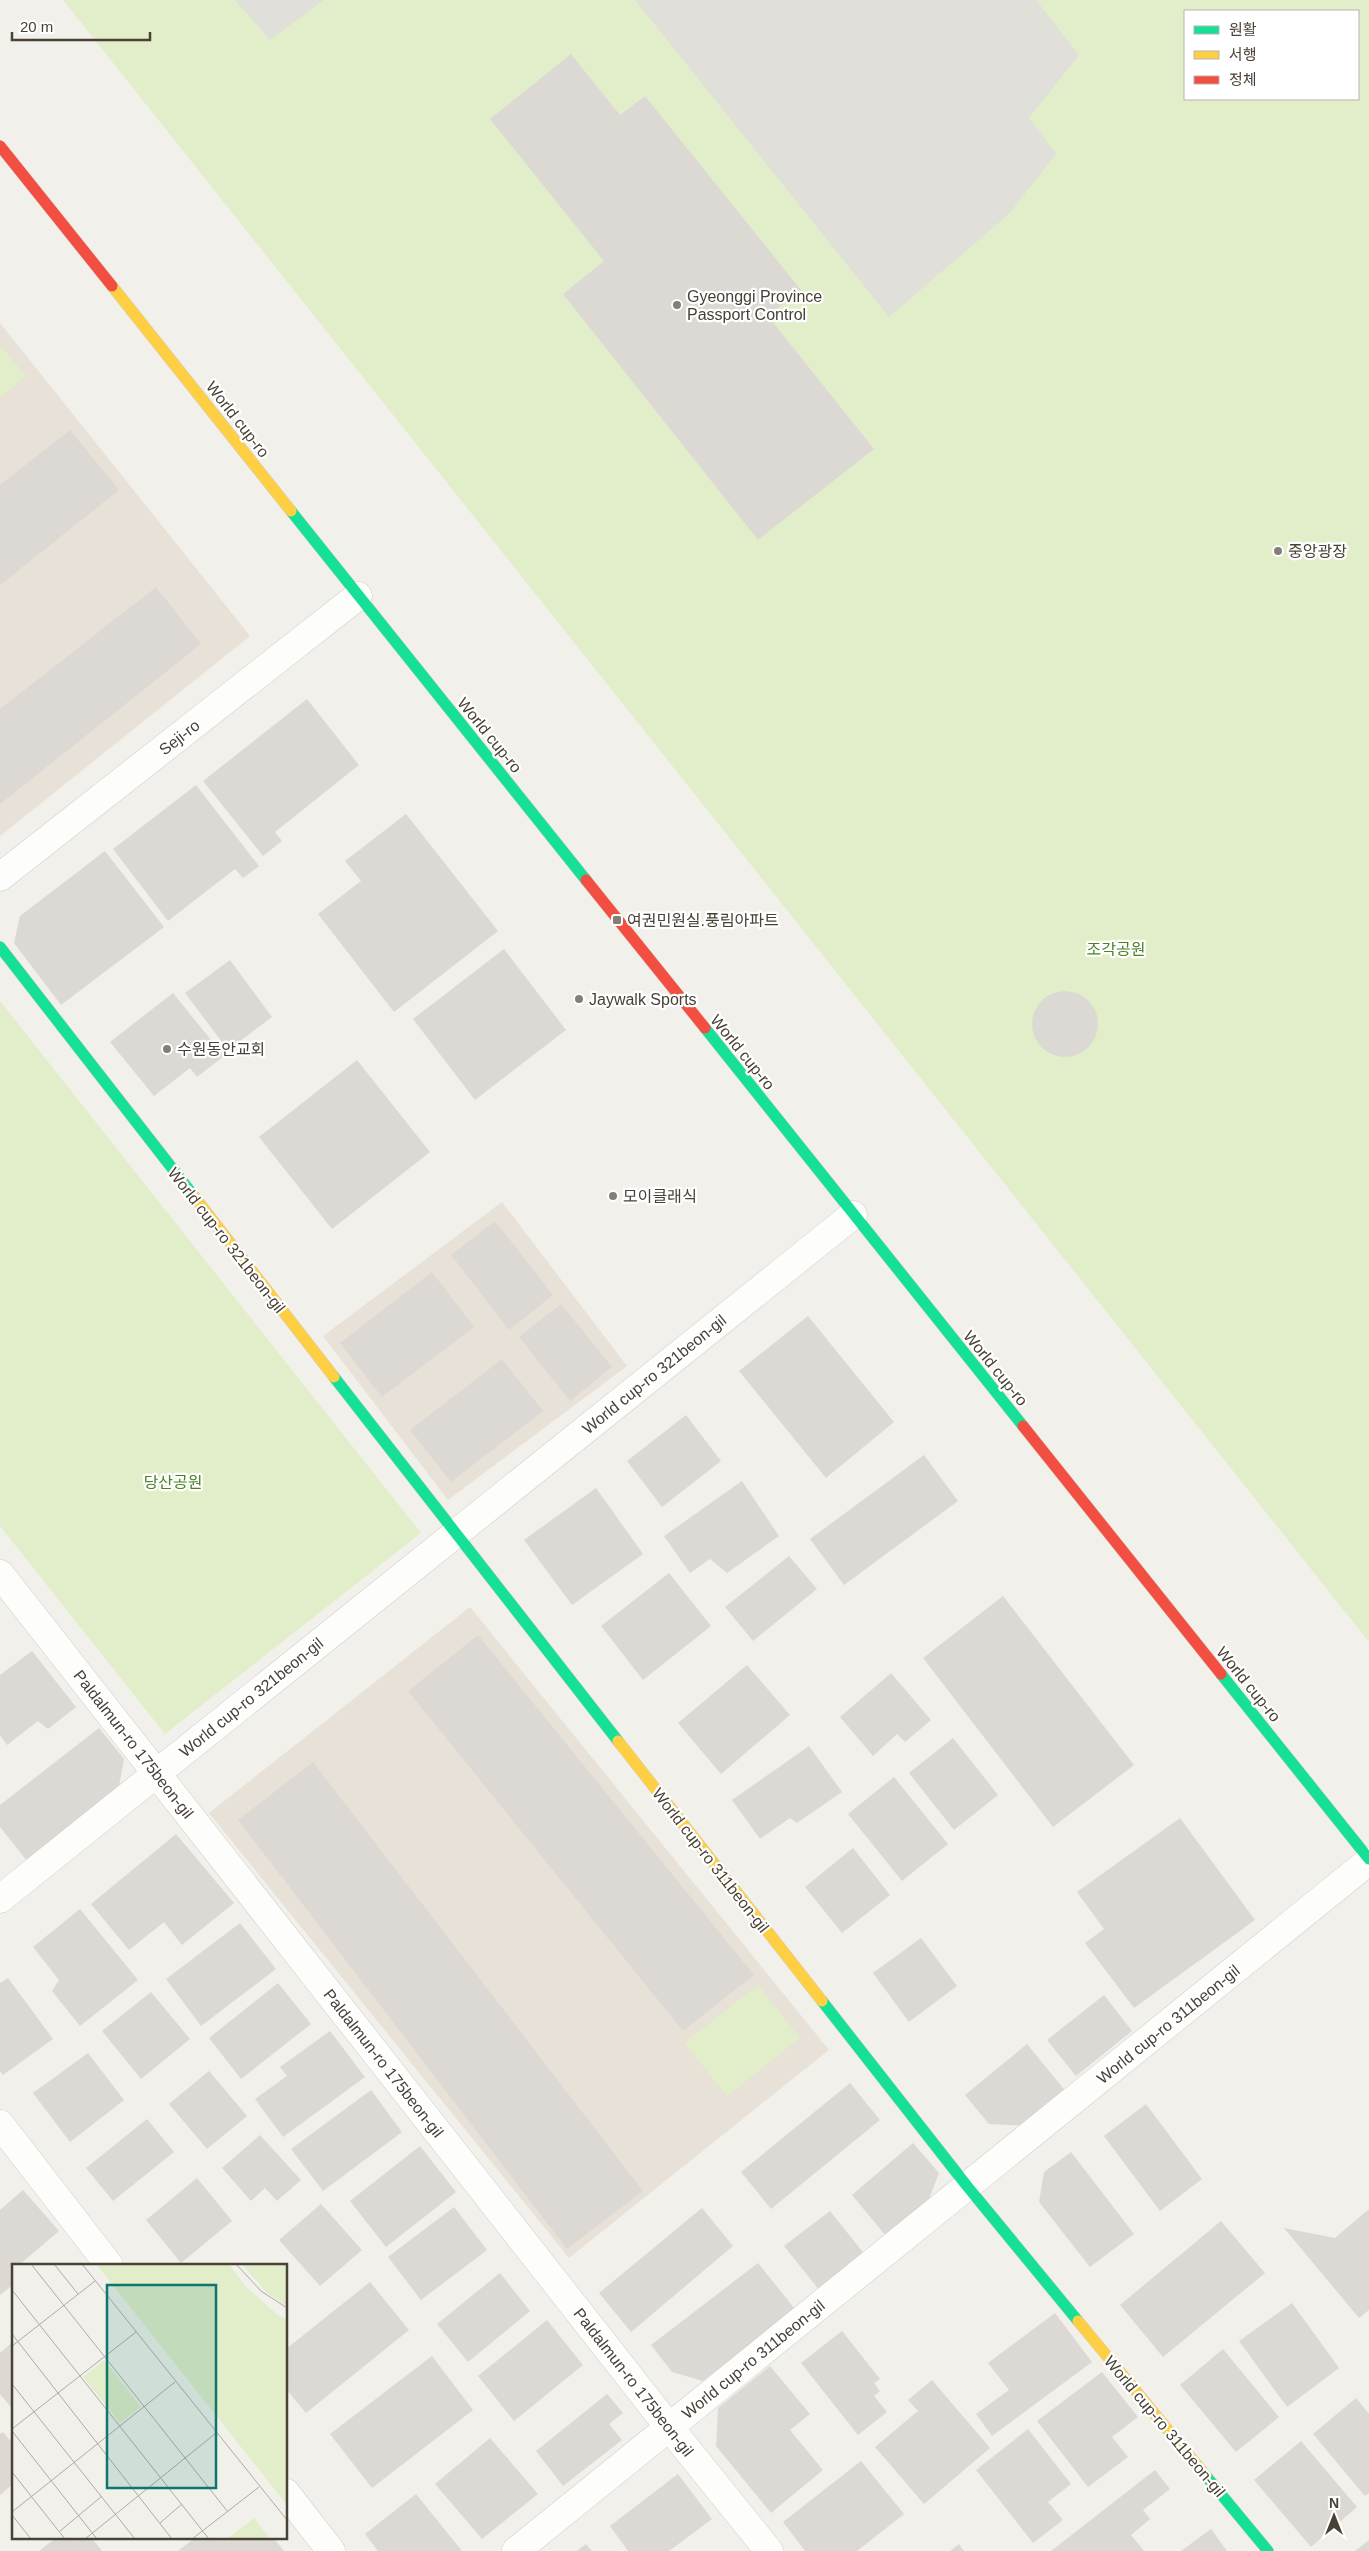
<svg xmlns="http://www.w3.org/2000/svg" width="1369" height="2551" font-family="Arial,'Noto Sans KR',sans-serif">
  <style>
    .residential { fill: #e7e1d8 }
    .green { fill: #e2eec9; fill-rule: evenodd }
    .parking { fill: #e1dfda }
    .building { fill: #dcd9d4 }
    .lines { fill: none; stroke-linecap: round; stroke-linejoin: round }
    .street-casing { stroke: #d0cec9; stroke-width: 29 }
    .fast-casing { stroke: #d4cec3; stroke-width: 12 }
    .slow-casing { stroke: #d4cec3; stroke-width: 12 }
    .jam-casing { stroke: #d4cec3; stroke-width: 12 }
    .street { stroke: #fdfdfc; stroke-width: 28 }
    .fast { stroke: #16e098; stroke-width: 11 }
    .slow { stroke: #ffcf43; stroke-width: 11 }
    .jam { stroke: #f24e42; stroke-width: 11 }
    .poi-dot { fill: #857e75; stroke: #fff; stroke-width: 2 }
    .labels { text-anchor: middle; stroke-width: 4.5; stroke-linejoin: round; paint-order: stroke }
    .poi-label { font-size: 16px; fill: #4a4136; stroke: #fff; text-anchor: start }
    .street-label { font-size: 16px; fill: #4a4136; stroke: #fff }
    .park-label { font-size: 16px; fill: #4c8124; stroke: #fff }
    .inset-road { fill: none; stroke: #afaaa3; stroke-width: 1 }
    .view { fill: #0f766e; fill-opacity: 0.15; stroke: #0f766e; stroke-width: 2.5 }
    .inset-edge { fill: none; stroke: #4a4136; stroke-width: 2.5 }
  </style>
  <rect width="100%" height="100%" fill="#f2f0eb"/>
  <g class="residential">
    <path d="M0,323l250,313 -250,200z"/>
    <path d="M502,1202l125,164 -179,134 -125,-164z"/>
    <path d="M470,1607l359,443 -260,208 -360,-445z"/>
  </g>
  <g class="green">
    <path d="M63,0h1306v1642zM1185,11h173v88h-173z"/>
    <path d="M0,345l26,31 -26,22z"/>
    <path d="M0,1001l421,532 -256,201 -165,-208z"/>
    <path d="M758,1985l42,53 -73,58 -43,-53z"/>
  </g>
  <g class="parking">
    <path d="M235,0h89l-54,40z"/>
    <path d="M635,0h401l43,55 -50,63 27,36 -47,60 -120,103z"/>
  </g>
  <g class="building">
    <path d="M571,54l49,61 25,-19 156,194 -33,26 106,133 -116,91 -195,-246 41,-33 -114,-142z"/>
    <path d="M70,430l49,60 -119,95v-100z"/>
    <path d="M156,587l45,57 -201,160v-95z"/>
    <path d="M307,699l52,66 -84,67 7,9 -19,15 -60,-75z"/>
    <path d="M196,785l63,81 -16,12 -8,-9 -67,52 -55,-72z"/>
    <path d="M406,814l92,117 -104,81 -76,-98 43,-33 -16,-20z"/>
    <path d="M105,851l59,76 -103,78 -47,-62 6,-27z"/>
    <path d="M504,949l62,81 -91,70 -62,-81z"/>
    <path d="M230,960l42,57 -44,33 -43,-57z"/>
    <circle cx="1065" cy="1024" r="33"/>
    <path d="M173,993l51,63 -27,21 -7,-9 -36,28 -44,-54z"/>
    <path d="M357,1060l73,92 -98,77 -73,-92z"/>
    <path d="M495,1221l58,74 -44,35 -58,-75z"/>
    <path d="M432,1272l42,55 -92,70 -42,-54z"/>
    <path d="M561,1304l51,63 -42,34 -51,-64z"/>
    <path d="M808,1316l86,106 -68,56 -87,-107z"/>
    <path d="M502,1359l41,52 -92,71 -41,-52z"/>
    <path d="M686,1415l35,46 -59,46 -35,-46z"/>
    <path d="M924,1455l34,46 -114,84 -34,-46z"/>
    <path d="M742,1481l37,55 -52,37 -17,-14 -20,14 -26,-37z"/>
    <path d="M596,1488l47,66 -71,51 -48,-65z"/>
    <path d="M789,1556l28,33 -64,52 -28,-34z"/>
    <path d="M669,1573l42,53 -68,54 -42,-54z"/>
    <path d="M1003,1596l131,169 -81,62 -130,-169z"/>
    <path d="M478,1635l276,340 -71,56 -275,-340z"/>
    <path d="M32,1651l44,56 -28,22 -10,-8 -31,24 -7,-10v-60z"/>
    <path d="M747,1665l43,50 -69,59 -43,-51z"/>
    <path d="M891,1673l40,47 -26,22 -8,-8 -24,22 -33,-39z"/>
    <path d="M99,1728l25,31 -6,33 -90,70 -28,-35v-22z"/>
    <path d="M953,1738l45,57 -44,35 -45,-57z"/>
    <path d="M809,1746l33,46 -45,31 -7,-5 -30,21 -28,-39z"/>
    <path d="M313,1762l330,429 -76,58 -329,-429z"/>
    <path d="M894,1777l54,67 -46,37 -54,-67z"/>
    <path d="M1180,1818l75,102 -121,88 -49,-65 19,-14 -27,-37z"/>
    <path d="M176,1834l58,69 -52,42 -18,-23 -35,28 -38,-46z"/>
    <path d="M853,1848l37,47 -48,38 -37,-46z"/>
    <path d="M80,1909l58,71 -58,46 -28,-35 7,-11 -26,-33z"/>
    <path d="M240,1923l36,46 -75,57 -35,-47z"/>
    <path d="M921,1938l36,48 -48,36 -36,-49z"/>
    <path d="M8,1978l45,61 -50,36 -3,-4v-88z"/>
    <path d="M278,1983l33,41 -70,55 -32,-41z"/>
    <path d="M151,1992l39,47 -49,40 -39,-48z"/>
    <path d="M1104,1995l28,36 -56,45 -29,-36z"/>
    <path d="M330,2031l35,46 -82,60 -28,-38 32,-23 -7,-9z"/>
    <path d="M1027,2044l41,50 -39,32 -40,-2 -24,-29z"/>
    <path d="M88,2053l36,47 -54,42 -37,-49z"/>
    <path d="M209,2071l38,45 -40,33 -38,-45z"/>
    <path d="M850,2083l30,37 -109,89 -30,-37z"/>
    <path d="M371,2090l31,42 -79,59 -32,-42z"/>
    <path d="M1146,2104l56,75 -42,32 -56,-75z"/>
    <path d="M147,2119l27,33 -61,49 -27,-33z"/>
    <path d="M260,2135l41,45 -24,21 -12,-13 -14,13 -29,-33z"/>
    <path d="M913,2143l26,30 -10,26 -43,37 -34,-41z"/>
    <path d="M420,2146l36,46 -70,55 -36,-46z"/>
    <path d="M1071,2152l63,82 -44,33 -51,-65 5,-30z"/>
    <path d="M197,2178l35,43 -51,42 -35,-43z"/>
    <path d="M23,2190l36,41 -40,34h-5v19l-14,11v-85z"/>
    <path d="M321,2204l41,46 -42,36 -41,-46z"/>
    <path d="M454,2207l33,43 -66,50 -33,-43z"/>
    <path d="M702,2208l31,38 -102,86 -32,-39z"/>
    <path d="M1369,2209v101l-10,8 -75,-90 51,10z"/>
    <path d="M830,2211l36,45 -46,35 -36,-45z"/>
    <path d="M1221,2221l44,52 -102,84 -43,-52z"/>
    <path d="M758,2263l37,46 -92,72 -31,-9 -21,-27z"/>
    <path d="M500,2273l30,38 -62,51 -31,-38z"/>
    <path d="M370,2282l39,48 -103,83 -20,-24v-40z"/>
    <path d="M1292,2303l47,65 -52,39 -48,-66z"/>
    <path d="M1055,2313l37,49 -100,74 -16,-22 33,-24 -21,-27z"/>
    <path d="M547,2320l36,45 -69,56 -36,-45z"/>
    <path d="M842,2331l38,48 -6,4 6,8 -6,5 13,16 -29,23 -57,-72z"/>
    <path d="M14,2341v70l-14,-17v-41z"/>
    <path d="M1223,2349l56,68 -43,35 -56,-67z"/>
    <path d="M432,2356l41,54 -101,78 -42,-54z"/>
    <path d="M770,2366l40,48 -20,16 33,40 -52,43 -55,-67 2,-38z"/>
    <path d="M1102,2372l36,45 -26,20 16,20 -40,30 -51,-66z"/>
    <path d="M932,2380l58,68 -66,56 -49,-57 43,-36 -10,-11z"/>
    <path d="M607,2394l16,19 -14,11 13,16 -59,46 -27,-35z"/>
    <path d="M1356,2398l13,16v79l-4,3 -52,-62z"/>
    <path d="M1028,2429l43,55 -23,18 15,18 -30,23 -57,-73z"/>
    <path d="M3,2432l11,13v38l-14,12v-61z"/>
    <path d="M490,2438l48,56 -56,45 -47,-55z"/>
    <path d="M1301,2441l56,66 -46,40 -57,-67z"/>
    <path d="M861,2461l43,53 -47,37h-52l-22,-29z"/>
    <path d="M1155,2470l15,19 -27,21 7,9 -19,16 13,16h-93z"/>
    <path d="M678,2474l34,45 -43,32h-41l-18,-25z"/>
    <path d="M416,2494l46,57h-84l-13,-17z"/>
    <path d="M1211,2529l16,22h-46z"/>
    <path d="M57,2537h34l11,14h-63z"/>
    <path d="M196,2537h77l11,14h-106z"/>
    <path d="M1369,2540v11h-14z"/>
    <path d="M586,2544l6,7h-15z"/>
    <path d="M959,2544l5,7h-14z"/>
  </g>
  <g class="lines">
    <defs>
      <g id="street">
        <path d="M0,877l358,-281"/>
        <path d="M0,1574l669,853 100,124"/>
        <path d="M0,1899l853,-684"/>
        <path d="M0,2124l109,141"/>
        <path d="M286,2493l45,58"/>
        <path d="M516,2551l853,-690"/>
      </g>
      <g id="fast">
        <path d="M291,511l295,369"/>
        <path d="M0,947l193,248"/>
        <path d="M705,1028l318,398"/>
        <path d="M334,1377l284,364"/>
        <path d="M1221,1674l148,185"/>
        <path d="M822,2001l145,185 111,135"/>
        <path d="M1206,2476l62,75"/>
      </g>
      <g id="slow">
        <path d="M112,286l179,225"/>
        <path d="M193,1195l141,182"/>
        <path d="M618,1741l204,260"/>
        <path d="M1078,2321l128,155"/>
      </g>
      <g id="jam">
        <path d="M0,146l112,140"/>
        <path d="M586,880l119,148"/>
        <path d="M1023,1426l198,248"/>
      </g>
    </defs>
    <use href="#street" class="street-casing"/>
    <use href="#fast" class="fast-casing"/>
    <use href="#slow" class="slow-casing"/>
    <use href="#jam" class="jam-casing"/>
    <use href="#street" class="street"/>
    <use href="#fast" class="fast"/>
    <use href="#slow" class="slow"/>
    <use href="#jam" class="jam"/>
  </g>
  <g class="poi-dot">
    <circle cx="677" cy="305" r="5"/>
    <circle cx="1278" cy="551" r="5"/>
    <rect x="612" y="915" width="10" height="10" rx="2.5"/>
    <circle cx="579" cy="999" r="5"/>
    <circle cx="167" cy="1049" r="5"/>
    <circle cx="613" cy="1196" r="5"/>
  </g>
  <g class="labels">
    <g class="poi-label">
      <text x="687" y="302">Gyeonggi Province<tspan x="687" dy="18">Passport Control</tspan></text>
      <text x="1288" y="557">중앙광장</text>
      <text x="627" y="926">여권민원실.풍림아파트</text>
      <text x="589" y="1005">Jaywalk Sports</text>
      <text x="177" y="1055">수원동안교회</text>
      <text x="623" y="1202">모이클래식</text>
    </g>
    <g class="street-label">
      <text transform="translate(238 419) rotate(52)" y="6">World cup-ro</text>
      <text transform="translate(490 735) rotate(51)" y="6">World cup-ro</text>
      <text transform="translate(179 737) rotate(-38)" y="6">Seji-ro</text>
      <text transform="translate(743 1052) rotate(51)" y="6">World cup-ro</text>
      <text transform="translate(227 1240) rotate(52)" y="6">World cup-ro 321beon-gil</text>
      <text transform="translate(996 1368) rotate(51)" y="6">World cup-ro</text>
      <text transform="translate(654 1374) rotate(-39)" y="6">World cup-ro 321beon-gil</text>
      <text transform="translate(1249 1684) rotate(51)" y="6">World cup-ro</text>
      <text transform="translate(251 1697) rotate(-39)" y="6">World cup-ro 321beon-gil</text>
      <text transform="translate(134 1744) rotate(52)" y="6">Paldalmun-ro 175beon-gil</text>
      <text transform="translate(711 1860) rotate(52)" y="6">World cup-ro 311beon-gil</text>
      <text transform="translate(1168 2024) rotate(-39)" y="6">World cup-ro 311beon-gil</text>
      <text transform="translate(384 2063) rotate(52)" y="6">Paldalmun-ro 175beon-gil</text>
      <text transform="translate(753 2359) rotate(-39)" y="6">World cup-ro 311beon-gil</text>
      <text transform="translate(634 2382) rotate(52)" y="6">Paldalmun-ro 175beon-gil</text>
      <text transform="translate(1165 2426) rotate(50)" y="6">World cup-ro 311beon-gil</text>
    </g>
    <g class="park-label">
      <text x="1116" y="955">조각공원</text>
      <text x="173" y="1488">당산공원</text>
    </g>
  </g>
  <g transform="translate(12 2264)">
    <rect width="275" height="275" fill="#f2f0eb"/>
    <path d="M84,0h133l16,22 34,30 8,3v186zM230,0h45v43l-21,-15zM92,96l37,47 -21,16 -37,-46zM242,254l15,19 -3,2h-39z" fill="#e2eec9"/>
    <path class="inset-road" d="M19,0l197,248M42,0l24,30M70,0l205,256M224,0l25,27 26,17M0,26l197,249M0,70l160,205M0,82l83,-65M0,120l123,155M0,165l124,-97M0,167l85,108M0,208l53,67M0,248l163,-130M0,251l19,24M148,259l22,-19M48,267l42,-35M73,275l131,-106M180,275l67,-52"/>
    <path class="view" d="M95,21h109v203h-109z"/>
    <rect width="275" height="275" class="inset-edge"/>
  </g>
  <rect x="1184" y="10" width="175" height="90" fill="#ffffff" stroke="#b7b3af"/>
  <rect x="1194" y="26" width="25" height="8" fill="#16e098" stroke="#b7b3af"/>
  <text x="1229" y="35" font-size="15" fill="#4a4136">원활</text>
  <rect x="1194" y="51" width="25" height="8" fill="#ffcf43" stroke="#b7b3af"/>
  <text x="1229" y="60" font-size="15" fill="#4a4136">서행</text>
  <rect x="1194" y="76" width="25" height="8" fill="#f24e42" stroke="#b7b3af"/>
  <text x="1229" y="85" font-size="15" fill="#4a4136">정체</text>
  <g transform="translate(1334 2516)" stroke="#ffffff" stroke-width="4" paint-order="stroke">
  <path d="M0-4L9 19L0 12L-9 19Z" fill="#4a4136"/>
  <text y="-8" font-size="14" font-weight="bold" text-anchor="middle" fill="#4a4136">N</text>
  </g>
  <path d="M12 32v8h138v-8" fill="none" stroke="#4a4136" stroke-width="2.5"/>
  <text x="20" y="32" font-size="15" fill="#4a4136" stroke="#ffffff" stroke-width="4" paint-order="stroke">20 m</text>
</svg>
